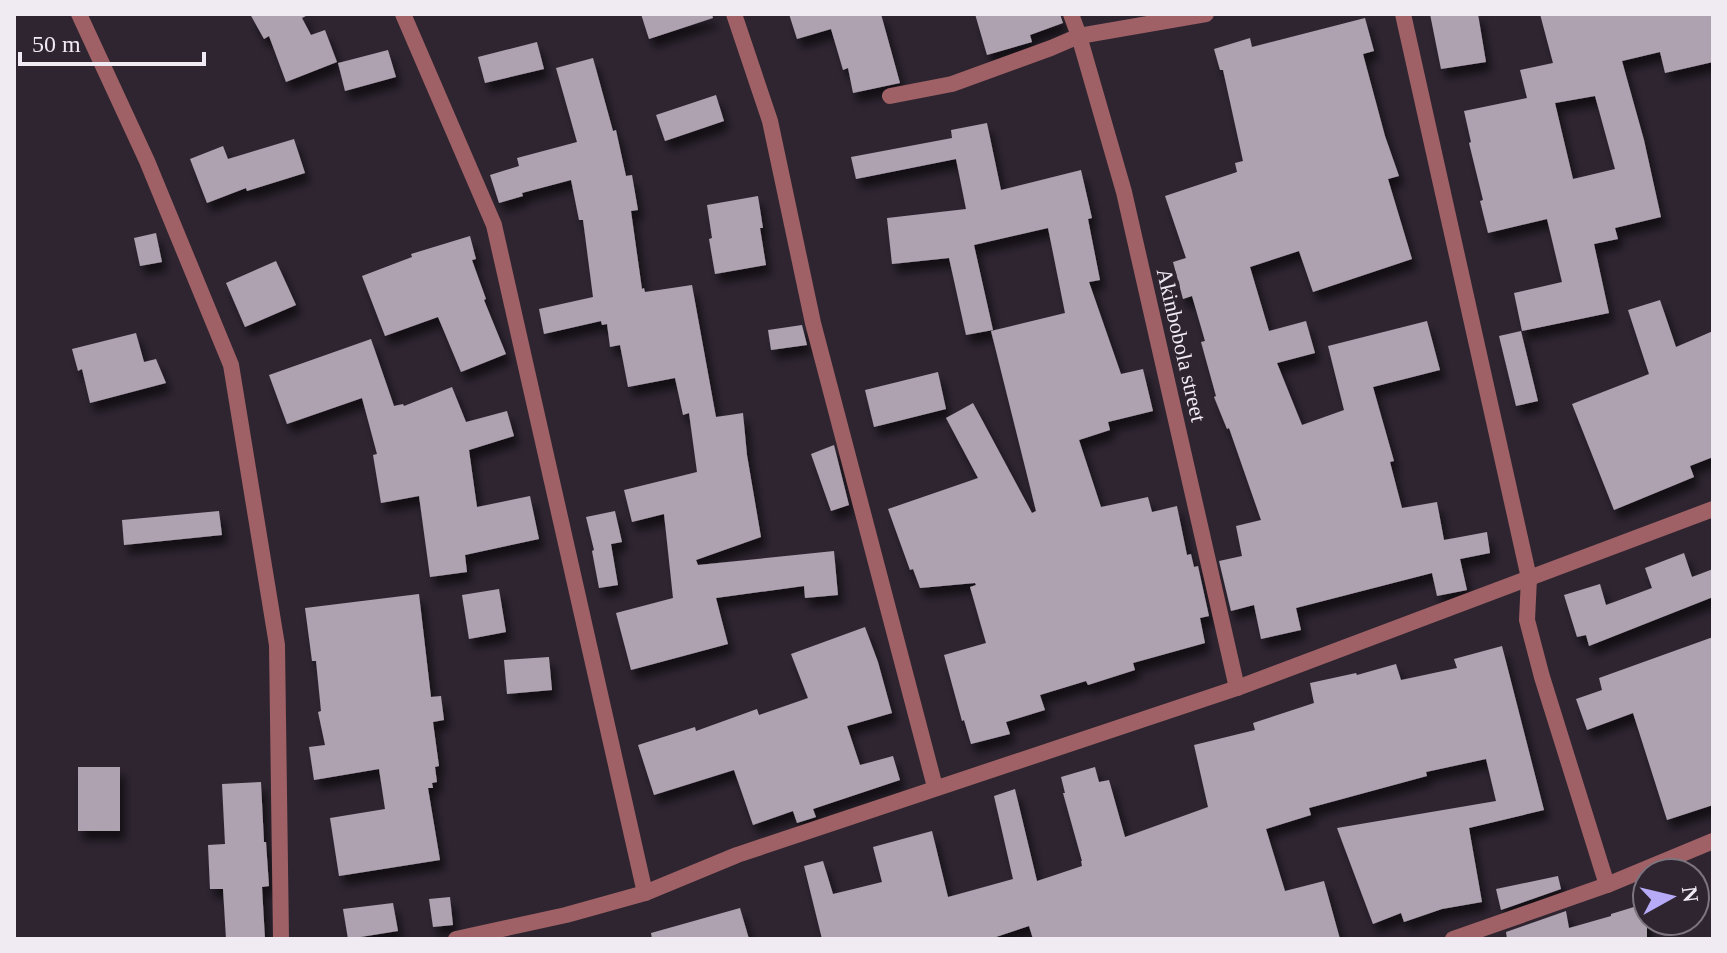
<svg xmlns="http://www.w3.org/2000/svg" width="1727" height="953" font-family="Georgia,serif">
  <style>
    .building { fill: #aea2b1; fill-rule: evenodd; filter: url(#shadow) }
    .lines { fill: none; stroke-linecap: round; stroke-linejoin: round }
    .minor { stroke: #9f6165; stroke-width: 16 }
    .labels { text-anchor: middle; stroke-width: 8; stroke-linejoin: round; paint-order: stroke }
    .street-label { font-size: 22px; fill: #f0eaf2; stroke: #2e2531 }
  </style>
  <defs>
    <filter id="shadow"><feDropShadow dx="5" dy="9" stdDeviation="4" flood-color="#0009"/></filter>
  </defs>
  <rect width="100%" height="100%" fill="#2e2531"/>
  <g class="building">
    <path d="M250,14h60l-8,4 9,17 14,-5 12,32 -51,20 -17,-46 -5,3z"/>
    <path d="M641,14h71l1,4 -64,21z"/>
    <path d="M789,14h92l19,69 -47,10 -5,-25 -5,2 -12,-41 -34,10z"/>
    <path d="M975,14h85l3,9 -33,12 2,7 -45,13z"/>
    <path d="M1430,14h48l8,48 -45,7z"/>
    <path d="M1540,14h173v48l-48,11 -5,-21 -38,9 22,79 17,77 -46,11 3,11 -24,5 15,69 -87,18 -8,-38 48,-11 -15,-63 -59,14 -8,-32 3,-1 -14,-57 2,-1 -7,-31 63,-13 -7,-28 33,-7zM1595,96l20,73 -42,10 -18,-76z"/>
    <path d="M1365,18l9,33 -11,3 22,82 14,40 -11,3 24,80 -99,33 -14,-41 -49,16 19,64 37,-10 9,32 -38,10 25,62 42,-15 -16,-64 99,-25 13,49 -67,17 21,74 -4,1 12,46 35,-6 7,38 43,-8 3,21 -30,6 7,31 -30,6 -5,-23 -136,35 5,22 -40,9 -7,-34 -23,6 -12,-50 23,-5 -6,-30 25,-6 -32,-92 -2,1 -13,-32 2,-1 -15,-54 4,-1 -13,-45 -9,3 -10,-37 13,-4 -21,-62 72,-24 -2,-9 8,-2 -20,-91h-3l-6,-21 36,-11 2,9z"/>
    <path d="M537,42l7,27 -59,14 -7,-26z"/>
    <path d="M388,50l8,27 -51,14 -7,-28z"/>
    <path d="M593,58l20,73 3,-1 10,46 6,-1 6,35 -7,1 11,78 2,-1 1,4 47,-7 24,132 27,-4 4,42 14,82 -65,23 2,5 136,-14 4,44 -33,3 -1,-12 -88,12 12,46 -97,26 -15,-57 57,-15 -9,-84 -32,8 -8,-32 73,-18 -8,-59 -6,2 -8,-37 -47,9 -8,-42 -10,2 -3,-23 -5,1 -1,-4 -57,13 -5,-25 54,-12 -10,-77h-4l-8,-40 -49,13 1,3 -24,7 -9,-28 29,-9 -2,-8 60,-16 -21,-74z"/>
    <path d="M716,95l8,26 -59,20 -9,-26z"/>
    <path d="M987,123l14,67 80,-20 11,48 -4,1 12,61 -11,2 32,92 22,-5 10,42 -45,11 2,8 -31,10 22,67 47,-10 4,15 25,-6 10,49 4,-1 3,13 4,-1 11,50 -9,2 5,25 -72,20 2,7 -47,15 -2,-4 -46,14 5,15 -39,12 4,12 -39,10 -7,-24 -2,1 -18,-66 42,-12 -16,-56 6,-2 -1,-2 -55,5 -7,-19 -3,1 -22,-61 90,-31 -32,-60 27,-15 59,110 4,-2 -45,-180 74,-18 -17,-85 -74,17 19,85 -27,5 -17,-77 -57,6 -5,-46 79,-9 -10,-50 -100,20 -5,-22 101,-19 -1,-8z"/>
    <path d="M294,139l11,34 -58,18 -1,-3 -39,15 -17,-44 33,-13 5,13z"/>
    <path d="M758,196l5,32h-3l6,37 -51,9 -6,-35 3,-1 -5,-33z"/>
    <path d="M156,233l6,29 -22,4 -6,-28z"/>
    <path d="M470,236l6,23 -4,1 14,39 -2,1 22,54 -45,18 -23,-55 -53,19 -23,-60 50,-19 -1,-3z"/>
    <path d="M276,261l20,44 -51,22 -19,-44z"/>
    <path d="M1660,300l16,47 37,-16v126l-23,9 4,11 -80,33 -42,-106 77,-30 -21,-64z"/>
    <path d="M802,325l5,20 -36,5 -3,-20z"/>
    <path d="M1521,331l17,70 -22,5 -17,-70z"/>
    <path d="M136,333l8,29 12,-3 10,24 -76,20 -8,-34 -4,2 -6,-22z"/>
    <path d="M371,339l23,67 9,-2 1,2 48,-19 14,35 41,-11 7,25 -45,14 8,57 53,-11 9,43 -74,16 2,17 -37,5 -11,-81 -38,7 -8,-48 4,-1 -15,-56 -75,26 -18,-49z"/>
    <path d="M938,372l8,37 -72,18 -9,-37z"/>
    <path d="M834,445l15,60 -18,6 -20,-57z"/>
    <path d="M219,511l3,24 -98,10 -2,-25z"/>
    <path d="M615,511l7,31 -11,2 7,41 -19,3 -7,-37 2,-1 -8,-33z"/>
    <path d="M1684,553l8,24 21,-8v28l-124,49 -3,-11 -9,2 -13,-42 36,-11 6,21 46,-17 -7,-20z"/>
    <path d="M499,589l7,43 -37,7 -7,-44z"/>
    <path d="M419,594l12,103 10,-1 3,24 -11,2 6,44 -4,1 2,15 -5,1 1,5h-5l12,72 -101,16 -9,-58 55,-9 -6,-40 -65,11 -5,-33 16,-2 -7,-33 3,-1 -5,-50h-4l-7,-53z"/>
    <path d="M865,627l13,35 14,51 -45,13 13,39 33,-9 7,24 -87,29 3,8 -19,6 -4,-12 -40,14 -19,-55 -80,25 -16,-50 57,-18 1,4 61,-22 2,6 49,-17 -17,-44z"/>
    <path d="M1713,637v168l-46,15 -34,-107 -46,17 -11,-31 26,-9 -3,-12z"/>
    <path d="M1502,646l42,164 -75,18 13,74 -40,7 -38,13 -3,-9 -28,11 -36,-96 159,-27 -10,-42 -60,13 1,4 -118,32 2,7 -45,14 19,62 39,-10 16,58h-307l-4,-13 -39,13h-168l-18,-73 19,-5 10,33 49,-12 -9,-35 59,-16 16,66 65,-18 -19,-83 21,-7 22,92 45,-15 -1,-5h1l-19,-68h2l-4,-16 34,-10 4,15 10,-2 16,57 83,-30 -14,-62 61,-15 -2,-7 61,-20 -4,-20 46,-10 1,2 39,-11 5,16 56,-12 -3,-9z"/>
    <path d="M549,657l3,33 -45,4 -3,-34z"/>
    <rect x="78" y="767" width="42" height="64"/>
    <path d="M261,782l3,60h2l3,44 -7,1 3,52h-39l-3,-50h-13l-2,-44 17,-1 -3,-60z"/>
    <path d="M1558,876l3,13 -60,21 -5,-21z"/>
    <path d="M450,897l3,28 -20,2 -4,-28z"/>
    <path d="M393,903l5,28 -50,8 -5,-30z"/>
    <path d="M1647,903v36h-140l-1,-7 60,-21 3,17 42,-12v-2z"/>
    <path d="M740,908l9,31h-97l-1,-6z"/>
  </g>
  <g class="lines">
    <g class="minor">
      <path d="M79,14l68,147 84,204 46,280 4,294"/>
      <path d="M403,14l91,211 151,668"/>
      <path d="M734,14l36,107 43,202 122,464"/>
      <path d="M1071,14l8,22 45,156 113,496"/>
      <path d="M1403,14l126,564 -2,42 15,57 65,208"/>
      <path d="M890,96l62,-12 99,-36 28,-12 127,-22"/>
      <path d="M456,939l110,-24 79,-22 92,-38 500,-167 476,-179"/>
      <path d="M1453,939l154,-54 106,-44"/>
    </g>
  </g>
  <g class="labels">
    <g class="street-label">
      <text transform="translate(1182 345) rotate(77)" y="8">Akinbobola street</text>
    </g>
  </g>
  <rect width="1727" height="953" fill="none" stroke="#f0eaf2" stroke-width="32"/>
  <g transform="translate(1671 897) rotate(82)"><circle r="38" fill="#2e2531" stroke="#7c747e" stroke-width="2"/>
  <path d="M0-6L14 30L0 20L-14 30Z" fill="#b7abf7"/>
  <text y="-12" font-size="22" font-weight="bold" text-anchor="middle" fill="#f0eaf2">N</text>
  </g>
  <path d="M20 52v12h184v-12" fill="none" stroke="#f0eaf2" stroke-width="4"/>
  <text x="32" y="52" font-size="24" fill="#f0eaf2" stroke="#2e2531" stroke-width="6" paint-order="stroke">50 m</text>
</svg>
